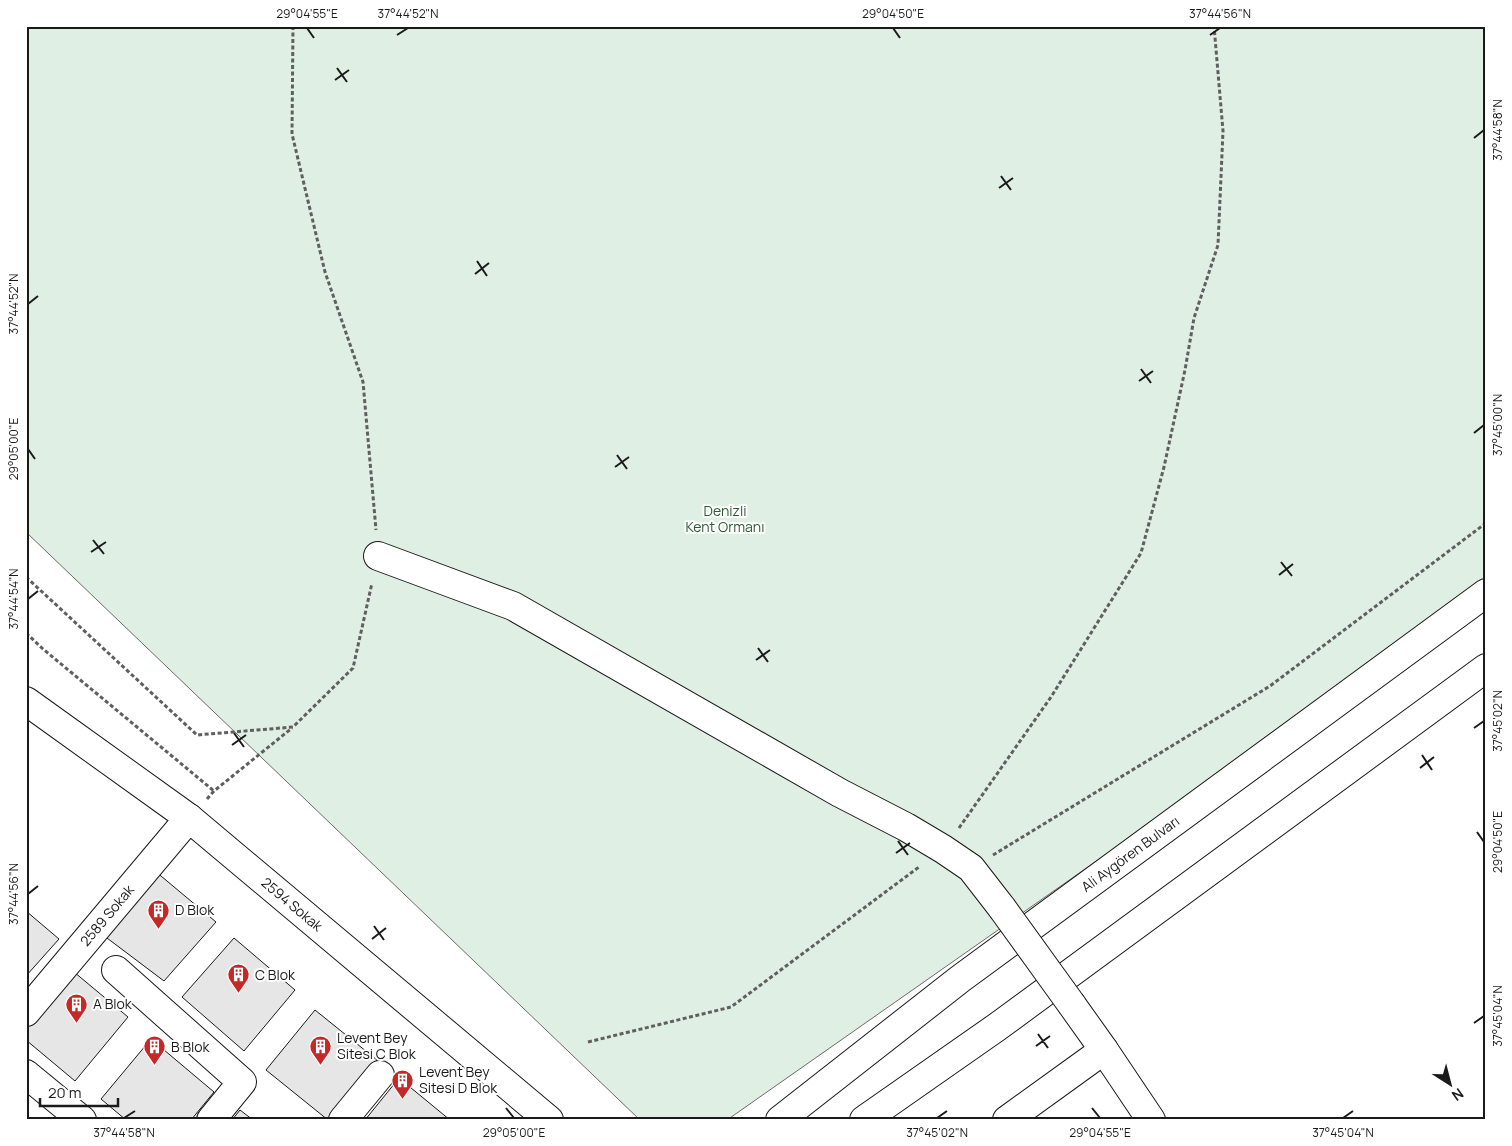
<svg xmlns="http://www.w3.org/2000/svg" width="1512" height="1146" font-family="Manrope,sans-serif">
  <style>
    .green { fill: #e0efe3; stroke: #6a6a6a }
    .building { fill: #e6e6e6; stroke: #1a1a1a }
    .lines { fill: none; stroke-linecap: round; stroke-linejoin: round }
    .minor-casing { stroke: #1a1a1a; stroke-width: 30 }
    .major-casing { stroke: #1a1a1a; stroke-width: 30 }
    .path { stroke: #5f5f5f; stroke-width: 3; stroke-dasharray: 4 2.5; stroke-linecap: butt }
    .minor { stroke: #fff; stroke-width: 28 }
    .major { stroke: #fff; stroke-width: 28 }
    .minor-bridge-casing { stroke: #1a1a1a; stroke-width: 30; stroke-linecap: butt }
    .minor-bridge { stroke: #fff; stroke-width: 28 }
    .ticks { fill: none; stroke: #1a1a1a; stroke-width: 2 }
    .labels { text-anchor: middle; stroke-width: 4; stroke-linejoin: round; paint-order: stroke }
    .park-label { font-size: 14px; fill: #2b5a34; stroke: #fff }
    .street-label { font-size: 14px; fill: #1a1a1a; stroke: #fff }
    .poi-label { font-size: 14px; fill: #1a1a1a; stroke: #fff; text-anchor: start }
    .neatline { fill: none; stroke: #1a1a1a; stroke-width: 2 }
    .ticks-label { font-size: 12px; text-anchor: middle; fill: #1a1a1a }
  </style>
  <rect width="100%" height="100%" fill="#fff"/>
  <path class="green" d="M26,26h1460v562l-759,532h-87l-614,-588z"/>
  <g class="building">
    <path d="M155,871l61,51 -52,59 -61,-46z"/>
    <path d="M26,911l33,28 -33,37z"/>
    <path d="M234,938l61,52 -51,61 -62,-54z"/>
    <path d="M74,972l54,45 -53,64 -49,-41v-11z"/>
    <path d="M315,1010l62,50 -49,60 -62,-50z"/>
    <path d="M151,1039l63,53 -23,28h-65l-25,-21z"/>
    <path d="M399,1078l51,42h-85z"/>
    <path d="M240,1110l13,10h-21z"/>
  </g>
  <g class="lines">
    <defs>
      <g id="minor">
        <path d="M378,556l135,50 327,187 66,34 37,22 28,19 31,40"/>
        <path id="s1" d="M26,701l163,117 360,302"/>
        <path d="M116,970l126,112 -31,38"/>
        <path d="M1072,1005l32,45"/>
        <path id="s2" d="M26,1012l163,-194"/>
        <path d="M26,1074l56,46"/>
        <path d="M343,1120l37,-45"/>
        <path d="M1007,1120l97,-70 47,70"/>
      </g>
      <g id="major">
        <path id="s3" d="M780,1120l180,-141 526,-386"/>
        <path d="M864,1120l133,-93 489,-359"/>
      </g>
    </defs>
    <use href="#minor" class="minor-casing"/>
    <use href="#major" class="major-casing"/>
    <g class="path">
      <path d="M293,26l-1,108 33,138 38,110 13,148"/>
      <path d="M26,577l171,158 96,-8 60,-59 19,-85"/>
      <path d="M26,633l17,16 171,142"/>
      <path d="M207,799l7,-8 78,-63"/>
      <path d="M959,828l92,-131 90,-144 23,-86 21,-97 9,-52 24,-73 5,-114 -9,-105"/>
      <path d="M993,855l277,-169 216,-163"/>
      <path d="M588,1042l143,-35 188,-140"/>
    </g>
    <use href="#minor" class="minor"/>
    <use href="#major" class="major"/>
    <defs>
      <path id="minor-bridge" d="M1002,908l70,97"/>
    </defs>
    <use href="#minor-bridge" class="minor-bridge-casing"/>
    <use href="#minor-bridge" class="minor-bridge"/>
  </g>
  <path class="ticks" d="M307,28l7,10M893,28l7,10M397,35l11,-7M1210,35l10,-7M337,68l10,14M335,80l14,-10M1474,138l10,-8M1001,176l10,14M999,188l14,-10M477,261l10,15M475,274l14,-11M28,304l10,-8M1141,369l10,14M1139,381l14,-10M1474,433l10,-8M28,449l7,10M617,455l10,14M615,467l14,-10M93,540l11,14M91,552l15,-10M1281,562l11,14M1279,575l14,-11M28,599l10,-8M758,648l10,14M756,660l14,-10M1474,728l10,-7M234,733l10,14M232,745l14,-10M1422,755l10,15M1420,768l14,-11M1477,832l7,10M898,841l10,14M896,853l14,-10M28,894l10,-8M374,926l10,14M372,939l14,-11M1474,1023l10,-7M1038,1034l10,14M1036,1046l14,-10M506,1108l8,10M1092,1108l8,10M124,1118l11,-7M937,1118l10,-7M1343,1118l10,-7"/>
  <defs>
    <symbol id="building-pin" viewBox="-11 -11 22 30"><path d="M0 17L-7.5 6A9.5 9.5 0 1 1 7.5 6Z" fill="#c62828" stroke="#fff"/><path d="M-4-6H4V6H1V3H-1V6H-4ZM-2.5-4.3h1.7v1.8h-1.7ZM.8-4.3h1.7v1.8H.8ZM-2.5-1h1.7V.8h-1.7ZM.8-1h1.7V.8H.8Z" fill="#fff"/></symbol>
  </defs>
  <g fill-rule="evenodd">
    <use href="#building-pin" x="146" y="898" width="25" height="34"/>
    <use href="#building-pin" x="226" y="962" width="25" height="34"/>
    <use href="#building-pin" x="64" y="992" width="25" height="34"/>
    <use href="#building-pin" x="308" y="1034" width="25" height="34"/>
    <use href="#building-pin" x="142" y="1034" width="25" height="34"/>
    <use href="#building-pin" x="390" y="1068" width="25" height="34"/>
  </g>
  <g class="labels">
    <g class="park-label">
      <text x="725" y="516">Denizli<tspan x="725" dy="16">Kent Ormanı</tspan></text>
    </g>
    <g class="street-label">
      <text dy="5" stroke="none"><textPath href="#s3" startOffset="440">Ali Aygören Bulvarı</textPath></text>
      <text dy="5" stroke="none"><textPath href="#s1" startOffset="335">2594 Sokak</textPath></text>
      <text dy="5" stroke="none"><textPath href="#s2" startOffset="126">2589 Sokak</textPath></text>
    </g>
    <g class="poi-label">
      <text x="175" y="915">D Blok</text>
      <text x="255" y="980">C Blok</text>
      <text x="93" y="1009">A Blok</text>
      <text x="337" y="1043">Levent Bey<tspan x="337" dy="16">Sitesi C Blok</tspan></text>
      <text x="171" y="1052">B Blok</text>
      <text x="419" y="1077">Levent Bey<tspan x="419" dy="16">Sitesi D Blok</tspan></text>
    </g>
  </g>
  <rect width="1512" height="1146" fill="none" stroke="#ffffff" stroke-width="55"/>
  <g transform="translate(1450 1084) rotate(144)" stroke="#ffffff" stroke-width="4" paint-order="stroke">
  <path d="M0-4L9 19L0 12L-9 19Z" fill="#1a1a1a"/>
  <text y="-8" font-size="14" font-weight="bold" text-anchor="middle" fill="#1a1a1a">N</text>
  </g>
  <path d="M40 1098v8h78v-8" fill="none" stroke="#1a1a1a" stroke-width="2.5"/>
  <text x="48" y="1098" font-size="15" fill="#1a1a1a" stroke="#ffffff" stroke-width="4" paint-order="stroke">20 m</text>
  <rect x="28" y="28" width="1456" height="1090" class="neatline"/>
  <g class="ticks-label">
    <text x="307" y="18">29°04'55"E</text>
    <text x="408" y="18">37°44'52"N</text>
    <text x="893" y="18">29°04'50"E</text>
    <text x="1220" y="18">37°44'56"N</text>
    <text transform="translate(1498 130) rotate(-90)" y="4">37°44'58"N</text>
    <text transform="translate(14 304) rotate(-90)" y="4">37°44'52"N</text>
    <text transform="translate(1498 425) rotate(-90)" y="4">37°45'00"N</text>
    <text transform="translate(14 449) rotate(-90)" y="4">29°05'00"E</text>
    <text transform="translate(14 599) rotate(-90)" y="4">37°44'54"N</text>
    <text transform="translate(1498 721) rotate(-90)" y="4">37°45'02"N</text>
    <text transform="translate(1498 842) rotate(-90)" y="4">29°04'50"E</text>
    <text transform="translate(14 894) rotate(-90)" y="4">37°44'56"N</text>
    <text transform="translate(1498 1016) rotate(-90)" y="4">37°45'04"N</text>
    <text x="124" y="1137">37°44'58"N</text>
    <text x="514" y="1137">29°05'00"E</text>
    <text x="937" y="1137">37°45'02"N</text>
    <text x="1100" y="1137">29°04'55"E</text>
    <text x="1343" y="1137">37°45'04"N</text>
  </g>
</svg>
